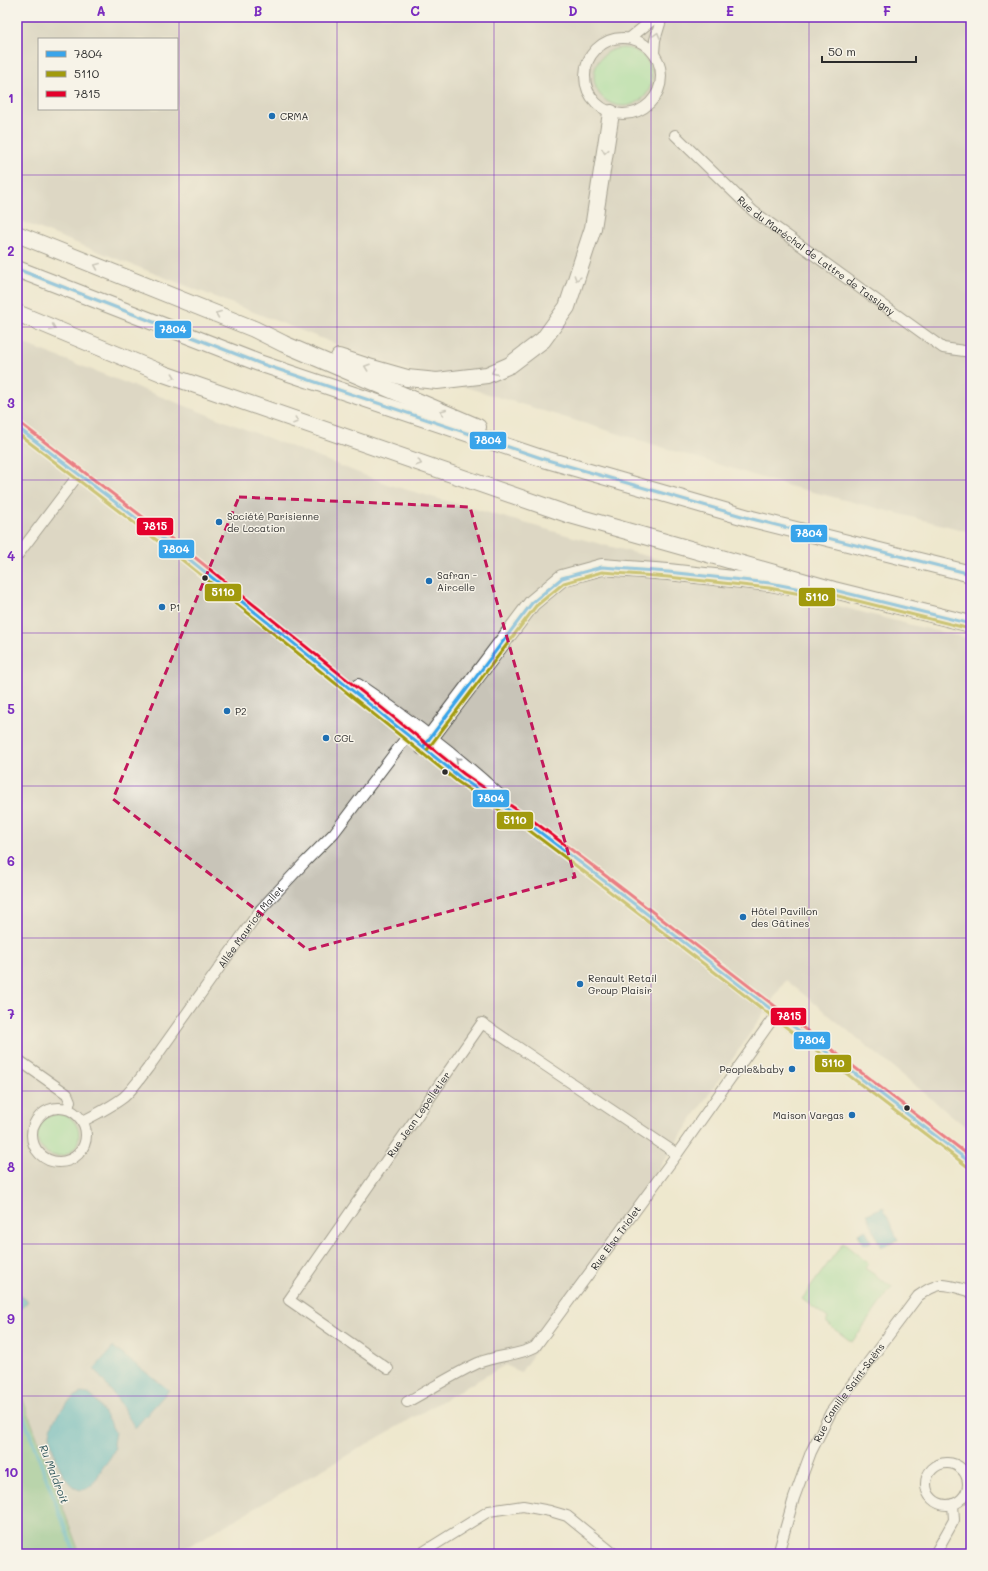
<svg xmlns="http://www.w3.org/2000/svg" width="988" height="1571" font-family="Mali,sans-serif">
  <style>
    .industrial { fill: #c8c4b8; fill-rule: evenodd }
    .green { fill: #95dd98; stroke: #608462 }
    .forest { fill: #78bc80; stroke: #527456 }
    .water { fill: #40adbe; stroke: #366c74 }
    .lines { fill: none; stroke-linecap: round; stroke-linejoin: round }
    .stream { stroke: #40adbe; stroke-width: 4 }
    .minor-casing { stroke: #484743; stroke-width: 12 }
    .tertiary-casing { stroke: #484743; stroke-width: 14 }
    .trunk-casing { stroke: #484743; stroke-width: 18 }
    .minor { stroke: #fff; stroke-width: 10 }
    .tertiary { stroke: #fff; stroke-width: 12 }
    .trunk { stroke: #fff; stroke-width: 16 }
    .bus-1-casing { stroke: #f7f3e8; stroke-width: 6 }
    .bus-2-casing { stroke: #f7f3e8; stroke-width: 6 }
    .bus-3-casing { stroke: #f7f3e8; stroke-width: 6 }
    .bus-1 { stroke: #39a4ea; stroke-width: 3 }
    .bus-2 { stroke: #a19a0d; stroke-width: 3 }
    .bus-3 { stroke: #e4002b; stroke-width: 3 }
    .oneway { stroke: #a0a0a0 }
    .marked { fill: none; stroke: #c2185b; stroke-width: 3; stroke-dasharray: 8 5; stroke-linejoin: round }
    .grid { fill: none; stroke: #7b2cbf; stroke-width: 1; stroke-opacity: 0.55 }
    .poi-dot { fill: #1f6fb2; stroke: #f7f3e8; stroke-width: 1.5 }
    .bus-dot { fill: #2b2b2b; stroke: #f7f3e8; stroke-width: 1.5 }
    .labels { text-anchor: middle; stroke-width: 3; stroke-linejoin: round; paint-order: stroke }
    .poi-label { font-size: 10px; fill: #2b2b2b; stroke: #f7f3e8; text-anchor: start }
    .street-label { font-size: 10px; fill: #2b2b2b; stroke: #f7f3e8 }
    .water-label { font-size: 11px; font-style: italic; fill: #32585e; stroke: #f7f3e8 }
    .line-badge { stroke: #f7f3e8; stroke-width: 1.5 }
    .badge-label { font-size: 11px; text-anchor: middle; font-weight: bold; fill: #fff }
    .neatline { fill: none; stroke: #7b2cbf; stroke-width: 1.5 }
    .grid-label { font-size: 13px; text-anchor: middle; font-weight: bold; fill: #7b2cbf }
  </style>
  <rect width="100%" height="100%" fill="#f7f3e8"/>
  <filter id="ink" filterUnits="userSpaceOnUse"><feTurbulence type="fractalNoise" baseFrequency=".025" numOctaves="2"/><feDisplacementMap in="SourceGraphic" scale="8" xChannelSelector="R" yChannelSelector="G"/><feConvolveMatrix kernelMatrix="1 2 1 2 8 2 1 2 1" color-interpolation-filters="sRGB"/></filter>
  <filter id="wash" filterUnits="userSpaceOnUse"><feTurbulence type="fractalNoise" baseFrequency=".012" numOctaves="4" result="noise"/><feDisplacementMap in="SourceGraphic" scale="16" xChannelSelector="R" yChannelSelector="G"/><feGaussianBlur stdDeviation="0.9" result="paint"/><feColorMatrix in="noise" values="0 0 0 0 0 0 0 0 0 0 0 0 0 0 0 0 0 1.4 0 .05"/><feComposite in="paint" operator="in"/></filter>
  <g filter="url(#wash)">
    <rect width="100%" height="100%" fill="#eee8ce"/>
    <g class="industrial">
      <path d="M17,17h954v515l-182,-46 -412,-126 -360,-140zM39,39h138v70h-138z"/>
      <path d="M17,341l373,144 180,51 341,89 60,14v492l-185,-151 -265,392 -16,-7 -330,189h-95l-63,-171z"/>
    </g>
    <g class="green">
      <circle cx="623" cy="77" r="29"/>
      <circle cx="58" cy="1135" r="21"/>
      <path d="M843,1243l25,20 -3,5 27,19 -40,55 -26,-19 2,-5 -26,-19z"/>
    </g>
    <path class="forest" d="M17,1383l63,171h-63z"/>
    <g class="water">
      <path d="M883,1207l15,33 -17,8 -14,-34z"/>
      <path d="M866,1230l5,12 -8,3 -5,-12z"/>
      <path d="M17,1293l11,8 -11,13z"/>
      <path d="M113,1347l56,43 -34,38 -17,-28 -24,-31z"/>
      <path d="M81,1393l8,1 8,7 18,31 -2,12 2,3c-2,9 -9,16 -14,23 -3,7 -8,16 -15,19 -19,9 -37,-43 -36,-56 2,-15 18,-34 31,-40z"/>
    </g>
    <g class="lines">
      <path class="stream" d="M17,1400l58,154"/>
    </g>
  </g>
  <g filter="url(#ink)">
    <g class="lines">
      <defs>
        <g id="minor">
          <circle cx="623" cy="76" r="38"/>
          <path d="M630,38l26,-21"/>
          <path d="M654,53l1,-13 7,-23"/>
          <path id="s1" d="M675,135l78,76 190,137 28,4"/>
          <path d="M17,556l62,-82"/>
          <path d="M17,1059l50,35 3,7 -2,8"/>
          <circle cx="59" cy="1135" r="27"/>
          <path id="s2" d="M83,1121c14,-7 28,-14 41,-24 9,-8 17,-20 24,-29l113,-159 45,-48 28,-28 78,-103"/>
          <path id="s3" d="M388,1369l-99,-69 193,-277 195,131"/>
          <path id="s4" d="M407,1402c24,-13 47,-28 71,-39 19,-8 40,-7 57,-16l142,-193 99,-140"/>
          <circle cx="947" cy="1484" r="21"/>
          <path d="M420,1554l69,-43 34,-5 27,5 17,5 47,38"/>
          <path id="s5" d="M778,1554l16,-56 17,-46 20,-40 87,-116c23,-16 26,-12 51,-5l2,2"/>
          <path d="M935,1554l19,-34 -1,-16"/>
        </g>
        <g id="tertiary">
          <path d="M17,427l162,124 282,227 68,46 57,43 178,138 207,158"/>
          <path d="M358,685c51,34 99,71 144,113"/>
        </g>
        <g id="trunk">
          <path d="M17,234l237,95 30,15 194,83"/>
          <path d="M17,269l242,94 285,96 208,60 219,55"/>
          <path d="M17,313l147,61 403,140 267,76 137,34"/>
          <path d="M339,357l33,11 35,10 30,3 50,-6 23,-10 33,-25 24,-33 26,-79 18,-115"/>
          <path d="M423,747l109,-144 30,-25 40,-11 66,5 102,11 20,4"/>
        </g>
      </defs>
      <use href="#minor" class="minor-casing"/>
      <use href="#tertiary" class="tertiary-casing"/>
      <use href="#trunk" class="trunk-casing"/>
      <use href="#minor" class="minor"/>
      <use href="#tertiary" class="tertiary"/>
      <use href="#trunk" class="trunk"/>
      <defs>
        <g id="bus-1">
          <path d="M17,269l242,94 285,96 208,60 219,55"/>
          <path d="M17,427l162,124 282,227 68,46 57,43 385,296"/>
          <path d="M423,747l109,-144 30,-25 40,-11 66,5 102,11 46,9 18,-2 137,34"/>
        </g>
        <g id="bus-2">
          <path d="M17,433l159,122 282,227 68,46 57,43 385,296"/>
          <path d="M427,750l109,-144 28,-23 38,-11 66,5 101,11 47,9 18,-2 136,34"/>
        </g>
        <path id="bus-3" d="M20,423l162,124 282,227 68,46 57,43 382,294"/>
      </defs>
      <use href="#bus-1" class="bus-1-casing"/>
      <use href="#bus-2" class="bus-2-casing"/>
      <use href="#bus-3" class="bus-3-casing"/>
      <use href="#bus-1" class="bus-1"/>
      <use href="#bus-2" class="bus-2"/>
      <use href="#bus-3" class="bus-3"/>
    </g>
    <defs><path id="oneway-chevron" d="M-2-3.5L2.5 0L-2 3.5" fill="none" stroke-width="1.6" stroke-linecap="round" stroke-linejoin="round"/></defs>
    <g class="oneway">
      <use href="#oneway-chevron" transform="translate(657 35) rotate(-74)"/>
      <use href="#oneway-chevron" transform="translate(605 151) rotate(99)"/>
      <use href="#oneway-chevron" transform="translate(97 266) rotate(-158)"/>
      <use href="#oneway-chevron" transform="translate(577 278) rotate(108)"/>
      <use href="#oneway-chevron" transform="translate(218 314) rotate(-158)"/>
      <use href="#oneway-chevron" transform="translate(53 328) rotate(23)"/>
      <use href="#oneway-chevron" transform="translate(367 367) rotate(-161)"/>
      <use href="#oneway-chevron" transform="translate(494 372) rotate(156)"/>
      <use href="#oneway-chevron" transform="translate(173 377) rotate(20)"/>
      <use href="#oneway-chevron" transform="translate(443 412) rotate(-157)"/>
      <use href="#oneway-chevron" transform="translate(296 421) rotate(19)"/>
      <use href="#oneway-chevron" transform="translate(419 463) rotate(19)"/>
      <use href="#oneway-chevron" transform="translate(458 760) rotate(-139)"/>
    </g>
  </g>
  <path d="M0 0H988V1571H0ZM239,497l231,10 105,370 -267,73 -195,-151z" fill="#eee8ce" fill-opacity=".55" fill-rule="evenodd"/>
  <path class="marked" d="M239,497l231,10 105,370 -267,73 -195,-151z"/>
  <path class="grid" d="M179,17v1537M337,17v1537M494,17v1537M651,17v1537M809,17v1537M17,175h954M17,327h954M17,480h954M17,633h954M17,786h954M17,938h954M17,1091h954M17,1244h954M17,1396h954"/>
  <g class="poi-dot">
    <circle cx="272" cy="116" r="4"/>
    <circle cx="219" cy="522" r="4"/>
    <circle cx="429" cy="581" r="4"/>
    <circle cx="162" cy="607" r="4"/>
    <circle cx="227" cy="711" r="4"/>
    <circle cx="326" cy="738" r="4"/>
    <circle cx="743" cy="917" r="4"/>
    <circle cx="580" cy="984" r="4"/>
    <circle cx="792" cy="1069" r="4"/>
    <circle cx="852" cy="1115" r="4"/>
  </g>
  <g class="bus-dot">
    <circle cx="205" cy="578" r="3.5"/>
    <circle cx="445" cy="772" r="3.5"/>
    <circle cx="907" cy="1108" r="3.5"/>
  </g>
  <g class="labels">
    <g class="poi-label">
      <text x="280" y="120">CRMA</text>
      <text x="227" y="520">Société Parisienne<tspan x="227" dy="12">de Location</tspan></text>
      <text x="437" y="579">Safran -<tspan x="437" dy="12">Aircelle</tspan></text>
      <text x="170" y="611">P1</text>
      <text x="235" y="715">P2</text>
      <text x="334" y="742">CGL</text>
      <text x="751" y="915">Hôtel Pavillon<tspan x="751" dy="12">des Gâtines</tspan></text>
      <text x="588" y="982">Renault Retail<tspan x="588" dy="12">Group Plaisir</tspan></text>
      <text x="784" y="1073" text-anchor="end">People&amp;baby</text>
      <text x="844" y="1119" text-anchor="end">Maison Vargas</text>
    </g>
    <g class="street-label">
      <text dy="4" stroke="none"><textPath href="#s1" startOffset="186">Rue du Maréchal de Lattre de Tassigny</textPath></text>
      <text dy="4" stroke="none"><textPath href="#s2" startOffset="260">Allée Maurice Mallet</textPath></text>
      <text dy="4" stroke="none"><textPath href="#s3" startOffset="347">Rue Jean Lepelletier</textPath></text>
      <text dy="4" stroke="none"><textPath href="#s4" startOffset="276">Rue Elsa Triolet</textPath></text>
      <text dy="4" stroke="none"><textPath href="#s5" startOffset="178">Rue Camille Saint-Saëns</textPath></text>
    </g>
    <g class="water-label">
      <text transform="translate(54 1474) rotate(69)" y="4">Ru Maldroit</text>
    </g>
  </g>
  <g class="line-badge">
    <rect x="154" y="320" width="38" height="19" rx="4" fill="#39a4ea"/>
    <rect x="469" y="431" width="38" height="19" rx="4" fill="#39a4ea"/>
    <rect x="136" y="517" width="38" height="19" rx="4" fill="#e4002b"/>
    <rect x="790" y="524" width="38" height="19" rx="4" fill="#39a4ea"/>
    <rect x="158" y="539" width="37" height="20" rx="4" fill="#39a4ea"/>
    <rect x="204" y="583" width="38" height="19" rx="4" fill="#a19a0d"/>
    <rect x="798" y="587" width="38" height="20" rx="4" fill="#a19a0d"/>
    <rect x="472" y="789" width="38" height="19" rx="4" fill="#39a4ea"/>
    <rect x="496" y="811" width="38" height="19" rx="4" fill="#a19a0d"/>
    <rect x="770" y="1007" width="37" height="19" rx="4" fill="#e4002b"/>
    <rect x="793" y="1031" width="38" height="19" rx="4" fill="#39a4ea"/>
    <rect x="814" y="1054" width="38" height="19" rx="4" fill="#a19a0d"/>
  </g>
  <g class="badge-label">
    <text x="173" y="333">7804</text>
    <text x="488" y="444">7804</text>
    <text x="155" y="530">7815</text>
    <text x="809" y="537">7804</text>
    <text x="176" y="553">7804</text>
    <text x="223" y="596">5110</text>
    <text x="817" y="601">5110</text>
    <text x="491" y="802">7804</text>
    <text x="515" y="824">5110</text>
    <text x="789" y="1020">7815</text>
    <text x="812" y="1044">7804</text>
    <text x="833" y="1067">5110</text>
  </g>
  <rect width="988" height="1571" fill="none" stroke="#f7f3e8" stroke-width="44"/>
  <rect x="38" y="38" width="140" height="72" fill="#f7f3e8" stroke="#a5a39c"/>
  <rect x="46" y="51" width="20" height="6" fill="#39a4ea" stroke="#a5a39c"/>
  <text x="74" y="58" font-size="12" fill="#2b2b2b">7804</text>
  <rect x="46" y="71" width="20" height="6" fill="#a19a0d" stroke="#a5a39c"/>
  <text x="74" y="78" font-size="12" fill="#2b2b2b">5110</text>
  <rect x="46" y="91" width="20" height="6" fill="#e4002b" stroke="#a5a39c"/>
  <text x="74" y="98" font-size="12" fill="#2b2b2b">7815</text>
  <path d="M822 56v6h94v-6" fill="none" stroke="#2b2b2b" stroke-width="2"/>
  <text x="828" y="56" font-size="12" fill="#2b2b2b" stroke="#f7f3e8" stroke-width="3" paint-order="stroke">50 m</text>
  <rect x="22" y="22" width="944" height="1527" class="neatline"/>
  <g class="grid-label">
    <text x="101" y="16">A</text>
    <text x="258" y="16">B</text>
    <text x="415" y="16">C</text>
    <text x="573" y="16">D</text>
    <text x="730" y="16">E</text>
    <text x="887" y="16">F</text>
    <text x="11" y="103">1</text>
    <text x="11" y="256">2</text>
    <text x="11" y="408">3</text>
    <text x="11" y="561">4</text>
    <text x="11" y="714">5</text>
    <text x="11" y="866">6</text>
    <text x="11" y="1019">7</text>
    <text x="11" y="1172">8</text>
    <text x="11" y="1324">9</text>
    <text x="11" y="1477">10</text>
  </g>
</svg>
